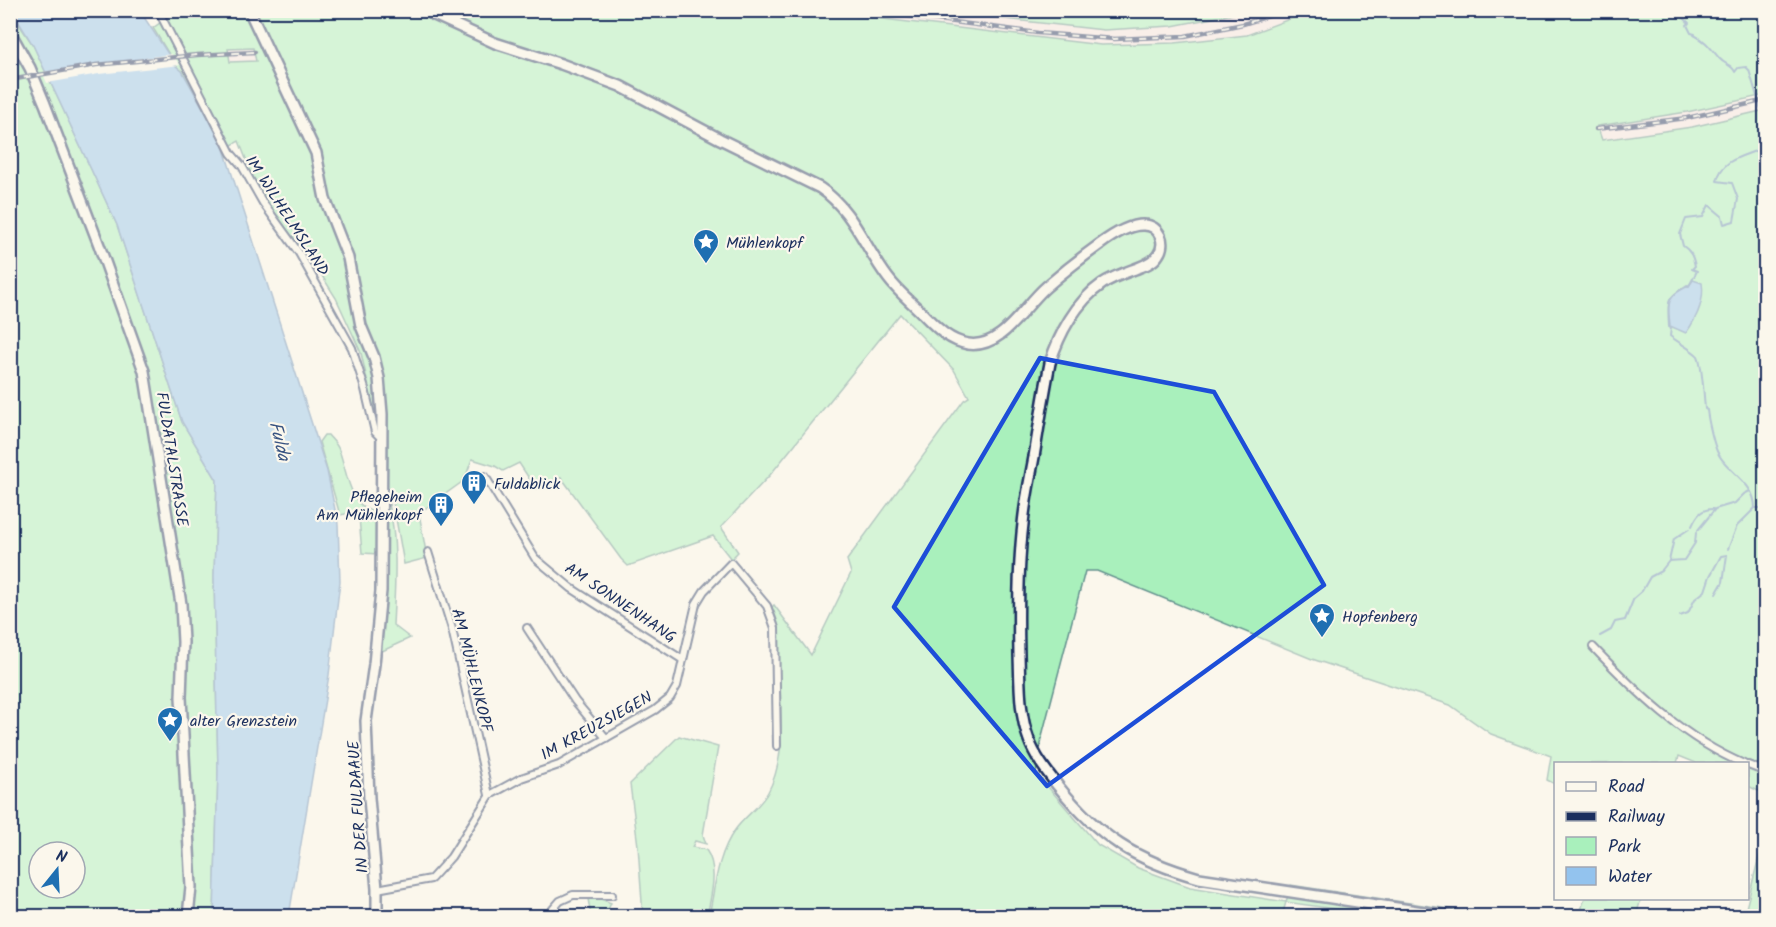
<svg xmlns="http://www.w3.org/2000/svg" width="1776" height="927" font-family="Kalam,sans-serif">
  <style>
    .built { fill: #f7e4e5 }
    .green { fill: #a9f0bc; stroke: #62908d; stroke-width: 1.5; fill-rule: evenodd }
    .water { fill: #93c3ee; stroke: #6388b4; stroke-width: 1.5 }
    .pier { fill: #fbf7ec }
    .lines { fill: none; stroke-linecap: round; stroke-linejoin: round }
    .stream { stroke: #6388b4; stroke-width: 2 }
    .street-casing { stroke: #1b2f5e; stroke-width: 10 }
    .secondary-casing { stroke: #1b2f5e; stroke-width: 14 }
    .street { stroke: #fbf7ec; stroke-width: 6 }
    .secondary { stroke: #fbf7ec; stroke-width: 9 }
    .rail-casing { stroke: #1b2f5e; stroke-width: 4.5 }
    .rail { stroke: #fbf7ec; stroke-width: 2; stroke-dasharray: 7; stroke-linecap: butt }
    .marked { fill: none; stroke: #1d4ed8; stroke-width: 4.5; stroke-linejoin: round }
    .labels { text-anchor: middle; stroke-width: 4.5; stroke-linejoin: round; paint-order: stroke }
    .street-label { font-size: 16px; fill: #1b2f5e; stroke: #fbf7ec }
    .poi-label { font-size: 16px; fill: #1b2f5e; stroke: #fbf7ec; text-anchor: start }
    .water-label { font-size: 18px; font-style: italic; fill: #395482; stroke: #fbf7ec }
  </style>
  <rect width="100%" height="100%" fill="#fbf7ec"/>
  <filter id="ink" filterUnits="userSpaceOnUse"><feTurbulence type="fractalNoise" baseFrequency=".0167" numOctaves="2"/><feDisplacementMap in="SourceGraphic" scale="12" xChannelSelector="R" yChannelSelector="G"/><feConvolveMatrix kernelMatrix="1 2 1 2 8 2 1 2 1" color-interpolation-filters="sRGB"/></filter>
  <g filter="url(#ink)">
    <g class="built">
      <path d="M931,10l173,20 68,-4 77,-15h62l-64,24 -72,8 -74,2 -293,-34z"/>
      <path d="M254,48l3,13 -27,1 -2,-13z"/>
      <path d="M1750,100l4,13 -62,14 -91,13 -4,-14z"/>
    </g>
    <g class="green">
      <path d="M171,10h637l293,35 74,-2 72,-8 64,-24h454v84l-78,17 -90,14 5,14 90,-13 73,-17v684l-17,-8v-22l-52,-1 -17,-7 -2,7 -121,1 -1,20 -8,-4 4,-24 -60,-22 -41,-29 -138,-46 -215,-88h-12l-42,161 -7,41 62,72 40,23 52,19 96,15 5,-17 205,31h-111l-99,-14 -4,14h-573c6,-29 8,-61 26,-86 10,-14 25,-23 33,-38 20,-37 12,-87 11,-127 0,-13 2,-28 -1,-41 -1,-6 -4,-12 -6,-17l2,-2 37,50 40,-82 -4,-13 117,-160 5,-3 -15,-27 -54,-56 -130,161 -49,52 17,25 -7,7 -18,-23 -85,30 -7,-7 -60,-82 -25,12 -17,-26 -16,8 -8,-5 -23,-7 -5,14 -5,9 -43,31 8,45 -23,6 -12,-68 -5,-7 1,-50 -13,-24 -14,-62 -7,-16 -18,-39 -17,-27 -54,-69 -20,-36 3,-2 -9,-23 -9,5 -4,14 -5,-20 -39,-69 -6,-5 -23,-38 18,-13zM253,48l3,13 -26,1 -2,-13z"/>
      <path d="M10,11l23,34 84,180 65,197 35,58 -3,96 4,195 -4,145h-203zM39,852h36v36h-36z"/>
      <path d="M931,11l318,-1v1l-77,15 -68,4z"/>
      <path d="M324,435h4c4,5 9,9 11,15 8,20 10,59 37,62l2,42 -16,-1 -3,-36 -8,-4 -11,2 -21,-73z"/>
      <path d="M384,501l5,3c9,40 6,80 4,121l17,13 -32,15z"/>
      <path d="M679,736l39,11 -15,88 3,9 -11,-3 -3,6 14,3c13,18 5,46 1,66h-64l-5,-70 -8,-62z"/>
      <path d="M1765,833v83h-21z"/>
      <path d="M598,898l13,5 -6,13h-14l-3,-17z"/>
      <path d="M1585,898h56v1l-5,17h-57z"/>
    </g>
    <g class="water">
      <path d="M12,11h128l36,55 6,5 39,69 106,331 11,53 2,57 -11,94 -40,241h-75l4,-145 -4,-195 3,-96 -35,-58 -65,-197 -84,-180z"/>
      <path d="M1693,280l9,3c3,18 -6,36 -16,50l-16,-7c0,-7 -3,-17 -1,-24 3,-12 20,-12 24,-22z"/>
    </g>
    <path class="pier" d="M172,54l8,11 -81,9 -52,9 -5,-11z"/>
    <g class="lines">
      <g class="stream">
        <path d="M1685,10l-2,7 6,6 -2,2 4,8 4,1 -1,1c13,6 17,14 26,24 5,6 12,5 15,13l3,-4 8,-1 3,3 17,56"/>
        <path d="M1758,150c-18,7 -36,10 -41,31l15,2 6,16 -4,22 -10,3 -2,-8 -13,-11 -6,12 -17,2 -6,15 3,12c8,5 10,11 12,20l-3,3 5,2 -8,15 -2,-1c-22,14 -19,18 -18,42l2,1 -1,8c6,5 24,15 28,20 4,8 6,41 7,53l2,1c1,9 7,38 12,45 11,19 36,28 36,53h11"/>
        <path d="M1692,526c5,-11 9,-17 21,-17"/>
        <path d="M1698,530l17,-21 20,-6 9,-9 6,-3"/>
        <path d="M1728,549l9,-23 18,-18"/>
        <path d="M1669,561l5,-22 15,-10"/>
        <path d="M1716,594l7,-12 4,-27"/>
        <path d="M1680,616l8,-3 7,-14 10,-8 5,-15 11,-20 6,-1"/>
        <path d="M1600,636l11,-6 4,-8 10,-2 9,-22 8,-7 8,-14 11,-6 8,-10 15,-1 11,-17 1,-10"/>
      </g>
      <defs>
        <g id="street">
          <path d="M158,10l73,143 11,13 21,37 36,50 53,95 13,41 10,43 7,7"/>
          <path d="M485,476l50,82 36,30 112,72"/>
          <path d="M428,552l24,77 37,166"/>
          <path d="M527,628l48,73 31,37"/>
          <path d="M1593,647c44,46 91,92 151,117"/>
          <path d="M1748,765l18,7"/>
          <path d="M377,889l54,-10 20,-22 39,-62 31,-17 38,-13 96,-55 15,-12 7,-12 19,-82 8,-13 27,-28 36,43 8,22 2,118"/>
          <path d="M547,916l13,-15 13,-6h39"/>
        </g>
        <g id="secondary">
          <path d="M249,10l67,143 9,46 23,59 13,68 13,31 5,21 3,36 -1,177 -7,73 -8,57 3,77 8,91v27"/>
          <path d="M423,10l72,33 66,21 59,22 100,53 100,49c33,22 45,60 68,90 11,15 26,26 38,39 12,12 24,24 42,27 34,5 55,-37 78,-57 16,-14 35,-29 53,-42 12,-9 30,-21 45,-20 15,0 23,18 14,30 -5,8 -15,11 -23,14 -11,4 -23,8 -33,15 -26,18 -43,50 -52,79 -6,31 -11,62 -16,94 -4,22 -9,44 -11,67 -5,43 -5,87 -4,131 1,28 0,59 10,85 6,17 18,32 29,46 42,52 77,74 141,92l251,38"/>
          <path d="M10,32l20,36 15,36 54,141 45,126 37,233 2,38 -2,55 10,190 -3,29"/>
        </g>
      </defs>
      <use href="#street" class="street-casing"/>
      <use href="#secondary" class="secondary-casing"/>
      <use href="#street" class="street"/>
      <use href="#secondary" class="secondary"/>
      <defs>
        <g id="rail">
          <path d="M861,10l177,23 76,6 71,-3 58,-12 45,-14"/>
          <path d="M10,80l86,-15 101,-10 58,-3"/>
          <path d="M1596,129l91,-11 79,-18"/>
        </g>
      </defs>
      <use href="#rail" class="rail-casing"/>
      <use href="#rail" class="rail"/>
    </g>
  </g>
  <path d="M0 0H1776V927H0ZM1040,358l174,34 110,193 -277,201 -153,-179z" fill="#fbf7ec" fill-opacity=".55" fill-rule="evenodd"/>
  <path class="marked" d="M1040,358l174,34 110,193 -277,201 -153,-179z"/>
  <defs>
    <symbol id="sight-pin" viewBox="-11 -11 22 30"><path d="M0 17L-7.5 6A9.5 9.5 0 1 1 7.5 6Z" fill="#1f6fb2" stroke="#fbf7ec"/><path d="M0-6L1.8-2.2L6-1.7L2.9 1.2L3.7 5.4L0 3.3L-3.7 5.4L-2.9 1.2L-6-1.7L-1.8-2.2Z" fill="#fff"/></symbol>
    <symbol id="building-pin" viewBox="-11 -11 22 30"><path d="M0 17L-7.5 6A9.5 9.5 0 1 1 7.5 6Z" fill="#1f6fb2" stroke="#fbf7ec"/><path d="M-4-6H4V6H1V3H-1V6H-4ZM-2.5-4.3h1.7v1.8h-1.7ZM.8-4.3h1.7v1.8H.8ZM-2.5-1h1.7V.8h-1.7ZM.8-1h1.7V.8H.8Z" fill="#fff"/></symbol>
  </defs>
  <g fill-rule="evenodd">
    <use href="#sight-pin" x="691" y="227" width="30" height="40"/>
    <use href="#building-pin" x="459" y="468" width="30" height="40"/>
    <use href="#building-pin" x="426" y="490" width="30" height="40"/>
    <use href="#sight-pin" x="1307" y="601" width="30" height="40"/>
    <use href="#sight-pin" x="155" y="705" width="30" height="40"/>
  </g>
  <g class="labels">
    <g class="street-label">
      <text transform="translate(288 215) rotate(57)" y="6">IM WILHELMSLAND</text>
      <text transform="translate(173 459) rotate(81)" y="6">FULDATALSTRASSE</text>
      <text transform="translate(621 602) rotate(34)" y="6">AM SONNENHANG</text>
      <text transform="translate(473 670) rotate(76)" y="6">AM MÜHLENKOPF</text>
      <text transform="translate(596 725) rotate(-29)" y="6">IM KREUZSIEGEN</text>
      <text transform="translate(357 807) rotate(-94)" y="6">IN DER FULDAAUE</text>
    </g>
    <g class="poi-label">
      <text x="726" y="248">Mühlenkopf</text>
      <text x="494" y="489">Fuldablick</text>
      <text x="422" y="502" text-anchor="end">Pflegeheim<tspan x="422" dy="18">Am Mühlenkopf</tspan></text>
      <text x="1342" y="622">Hopfenberg</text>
      <text x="190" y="726">alter Grenzstein</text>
    </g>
    <g class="water-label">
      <text transform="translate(280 441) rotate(76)" y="6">Fulda</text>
    </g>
  </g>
  <rect width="1776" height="927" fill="none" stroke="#fbf7ec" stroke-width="36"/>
  <rect x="18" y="18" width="1740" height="891" fill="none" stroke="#1b2f5e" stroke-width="2" filter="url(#ink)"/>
  <rect x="1554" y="762" width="195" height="138" fill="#fbf7ec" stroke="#a1a7b3" stroke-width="1.5"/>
  <rect x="1566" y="782" width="30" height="9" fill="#fbf7ec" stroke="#a1a7b3" stroke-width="1.5"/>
  <text x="1608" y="792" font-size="18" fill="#1b2f5e">Road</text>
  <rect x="1566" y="812" width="30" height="9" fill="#1b2f5e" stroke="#a1a7b3" stroke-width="1.5"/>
  <text x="1608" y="822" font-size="18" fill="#1b2f5e">Railway</text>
  <rect x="1566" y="837" width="30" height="18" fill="#a9f0bc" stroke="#a1a7b3" stroke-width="1.5"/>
  <text x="1608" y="852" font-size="18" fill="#1b2f5e">Park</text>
  <rect x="1566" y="867" width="30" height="18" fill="#93c3ee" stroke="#a1a7b3" stroke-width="1.5"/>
  <text x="1608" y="882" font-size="18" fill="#1b2f5e">Water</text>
  <g transform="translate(57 870) rotate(18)"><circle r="28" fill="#fbf7ec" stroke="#a1a7b3" stroke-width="1.5"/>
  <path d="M0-4.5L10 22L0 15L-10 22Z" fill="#1f6fb2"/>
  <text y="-9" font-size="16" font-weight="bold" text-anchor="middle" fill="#1b2f5e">N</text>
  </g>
</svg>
